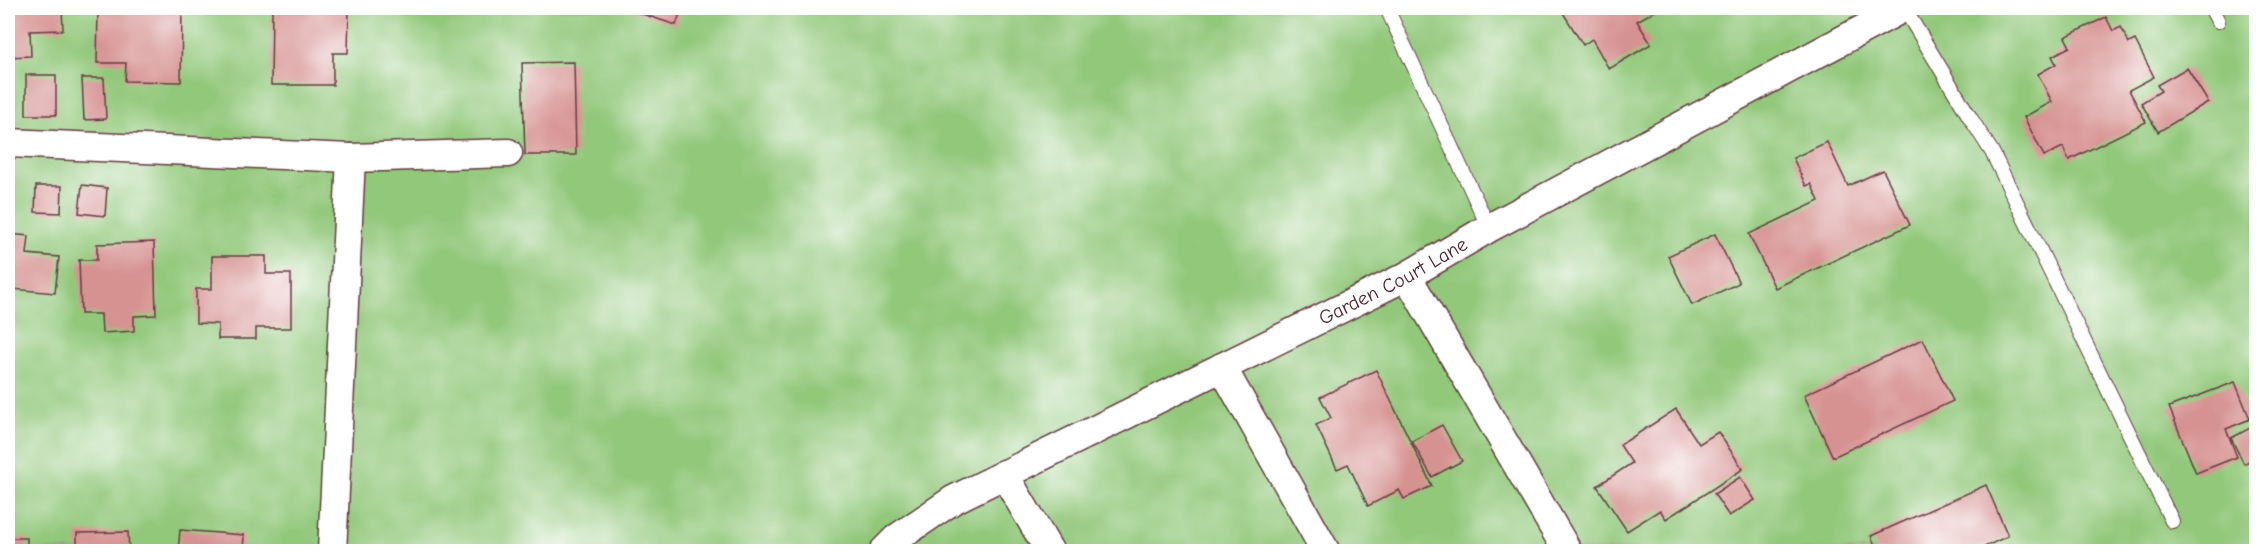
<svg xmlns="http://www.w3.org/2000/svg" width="2264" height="559" font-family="'Comic Neue',sans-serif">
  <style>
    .green { fill: #92c87a; stroke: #6e7452; stroke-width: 1.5 }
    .building { fill: #d69291 }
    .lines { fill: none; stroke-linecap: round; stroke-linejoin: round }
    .lane-casing { stroke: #633b40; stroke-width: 16 }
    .street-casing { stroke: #633b40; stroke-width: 31 }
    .lane { stroke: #fff; stroke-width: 14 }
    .street { stroke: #fff; stroke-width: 28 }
    .labels { text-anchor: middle; stroke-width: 6; stroke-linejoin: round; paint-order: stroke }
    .street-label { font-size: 20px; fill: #4a1f2b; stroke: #fff }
  </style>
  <rect width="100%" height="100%" fill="#fff"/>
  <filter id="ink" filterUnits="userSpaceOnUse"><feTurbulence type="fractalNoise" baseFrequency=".0167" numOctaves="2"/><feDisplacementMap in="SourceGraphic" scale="12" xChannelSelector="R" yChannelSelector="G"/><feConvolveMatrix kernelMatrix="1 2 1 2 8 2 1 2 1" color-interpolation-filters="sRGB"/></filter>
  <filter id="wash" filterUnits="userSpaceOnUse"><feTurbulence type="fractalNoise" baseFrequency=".008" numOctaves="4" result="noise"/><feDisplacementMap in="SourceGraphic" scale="24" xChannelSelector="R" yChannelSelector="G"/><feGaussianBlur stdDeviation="1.35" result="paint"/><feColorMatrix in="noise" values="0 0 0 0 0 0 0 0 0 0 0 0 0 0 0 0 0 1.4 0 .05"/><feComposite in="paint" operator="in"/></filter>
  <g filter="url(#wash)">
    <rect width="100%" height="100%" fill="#efdcba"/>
    <rect class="green" x="8" y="8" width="2248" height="543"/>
    <g id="blocks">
      <g class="building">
        <path d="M8,8h54l1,22 -33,1 1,25 -23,1z"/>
        <path d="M98,8h84l-1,74 -56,-1 1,-18h-29z"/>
        <path d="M272,8h77l-1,45h-15v32h-62z"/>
        <path d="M624,8h58l-6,17z"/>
        <path d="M999,8h18l-14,7z"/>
        <path d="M1560,8h100l-23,13 14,23 -42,25 -17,-30 -9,6z"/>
        <path d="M2106,17l7,14 8,-4 8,16 6,-3 19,37 -25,13 17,32 -77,38 -6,-13 -19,9 -20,-39 28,-15 -14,-28 18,-10 -4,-8 18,-9 -5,-10z"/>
        <path d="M574,62l2,93h-51l-3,-92z"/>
        <path d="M2187,68l21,34 -50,30 -17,-29 20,-12 -4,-6z"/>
        <rect x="26" y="75" width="30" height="40"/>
        <path d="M82,78h22l2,41 -22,1z"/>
        <path d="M1827,142l21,44 35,-16 27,55 -135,63 -26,-54 70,-33 -8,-17 -5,2 -13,-28z"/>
        <path d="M82,185l25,3 -2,28 -26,-3z"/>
        <path d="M36,186h26l-1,27 -26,-1z"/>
        <path d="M8,234l21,2 -2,18 32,3 -4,36 -42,-4 -3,37h-2z"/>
        <path d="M1715,234l24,49 -47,22 -24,-49z"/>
        <path d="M154,242l2,73 -22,1v15l-32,2 -1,-19h-20l-2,-54h18v-16z"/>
        <path d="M212,256h54v18h25v54h-35v11h-38v-15l-22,-1v-34h16z"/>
        <path d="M1923,339l30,62 -120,56 -29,-62z"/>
        <path d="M1376,370l56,116 -28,13 -5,-9 -31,16 -20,-42 -11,5 -21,-44 15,-7 -11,-21z"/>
        <path d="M2235,382l15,37 -24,10 11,28 -41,16 -27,-66z"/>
        <path d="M1676,409l23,35 19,-12 25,37 -77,50 -6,-9 -33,21 -30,-45 35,-23 -12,-18z"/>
        <path d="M1442,425l20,36 -30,16 -20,-36z"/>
        <path d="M2254,426l2,5v26l-12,7 -13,-26z"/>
        <path d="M1740,477l15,23 -26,16 -15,-22z"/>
        <path d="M1986,485l22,51 -34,16h-96l-7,-16z"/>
        <path d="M180,530l64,5 -1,17h-65z"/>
        <path d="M128,532l1,20h-52v-19z"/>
        <rect x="8" y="538" width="19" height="14"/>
      </g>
    </g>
  </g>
  <g filter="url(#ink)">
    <use href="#blocks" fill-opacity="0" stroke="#633b40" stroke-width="1.5"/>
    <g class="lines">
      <defs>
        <g id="lane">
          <path d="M1389,8v5l100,215"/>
          <path d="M1904,8l67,111 21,33 180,369"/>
          <path d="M2211,8l7,13"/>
        </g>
        <g id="street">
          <path d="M8,143l343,15 157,-5"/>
          <path d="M1407,276l161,276"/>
          <path d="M1222,367l104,185"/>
          <path d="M1004,474l46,78"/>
          <path d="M332,552l19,-394"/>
          <path id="s1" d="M883,552l14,-14 56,-38 454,-224 82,-48 414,-220"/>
        </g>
      </defs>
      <use href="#lane" class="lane-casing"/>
      <use href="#street" class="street-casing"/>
      <use href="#lane" class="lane"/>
      <use href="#street" class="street"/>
    </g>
  </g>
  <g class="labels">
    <g class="street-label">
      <text dy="7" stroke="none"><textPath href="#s1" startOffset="579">Garden Court Lane</textPath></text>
    </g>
  </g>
  <rect width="2264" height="559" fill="none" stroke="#fff" stroke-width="30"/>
</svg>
